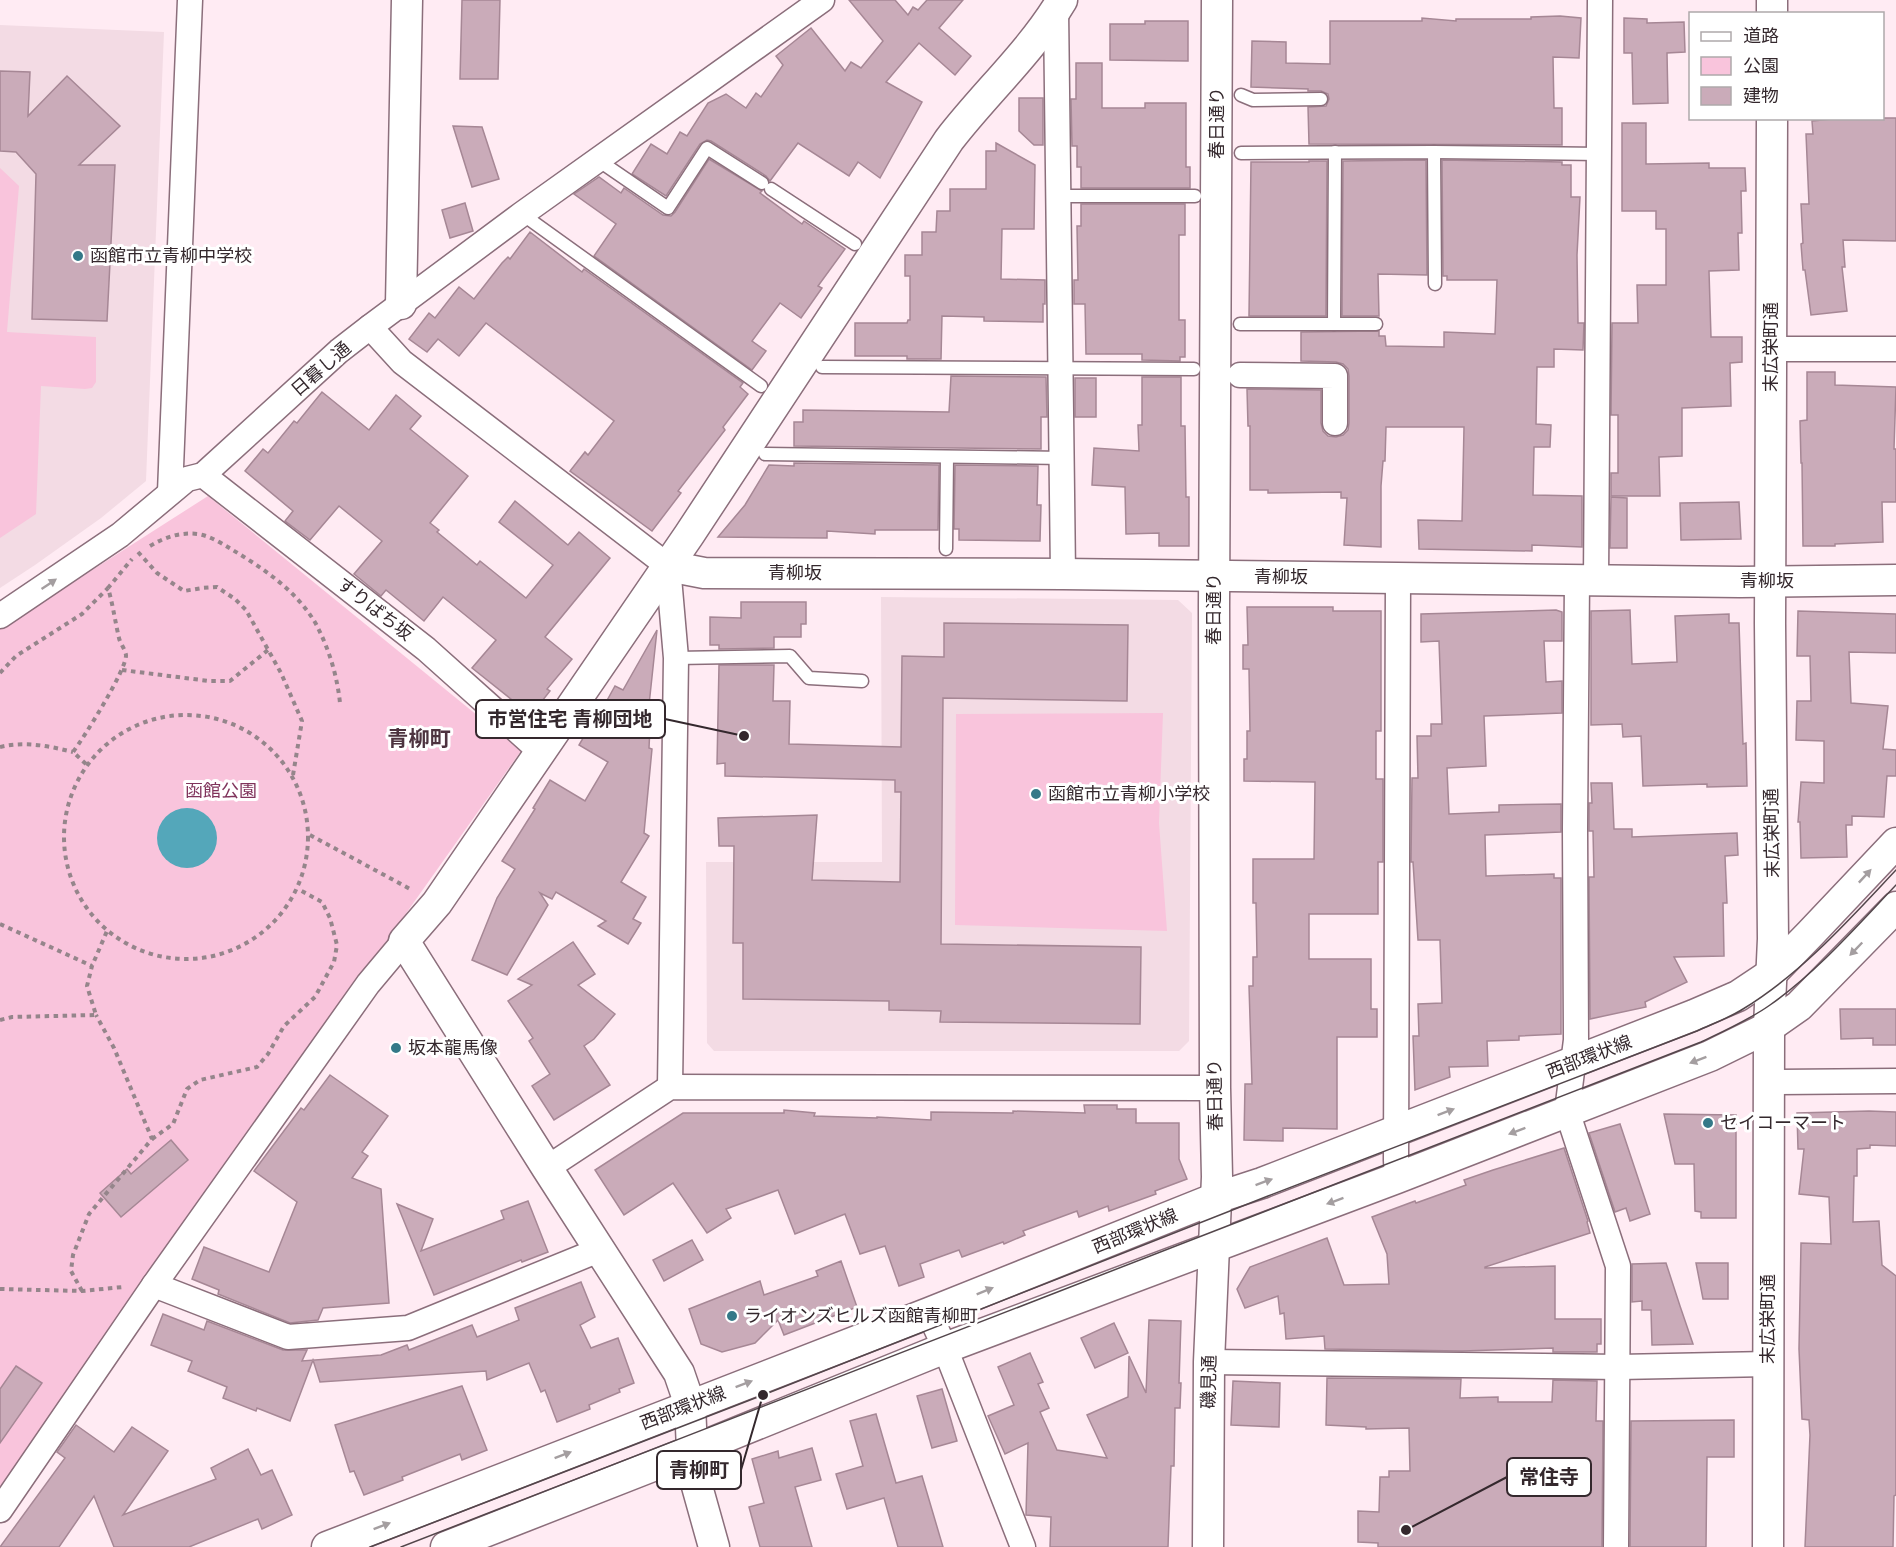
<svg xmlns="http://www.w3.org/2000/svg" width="1896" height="1547" font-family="'PT Sans','Noto Sans JP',sans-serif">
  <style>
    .built { fill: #f3dbe4 }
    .green { fill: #f9c4dc }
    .water { fill: #54a7ba }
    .building { fill: #caabb9; stroke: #a68795; stroke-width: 1.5 }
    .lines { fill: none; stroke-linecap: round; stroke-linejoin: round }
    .service-casing { stroke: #8b6e7b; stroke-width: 15 }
    .minor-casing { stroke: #8b6e7b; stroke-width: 27 }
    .tertiary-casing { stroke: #8b6e7b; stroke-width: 33 }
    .path { stroke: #95858b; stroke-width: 4; stroke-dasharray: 4.5 4.5; stroke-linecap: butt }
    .service { stroke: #fff; stroke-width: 12 }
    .minor { stroke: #fff; stroke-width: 24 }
    .tertiary { stroke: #fff; stroke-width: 30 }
    .tram { stroke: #53464b; stroke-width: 1.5 }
    .oneway { fill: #a49ea0 }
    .poi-dot { fill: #347988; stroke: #fff; stroke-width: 2 }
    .labels { text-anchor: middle; stroke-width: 6; stroke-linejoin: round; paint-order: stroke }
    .street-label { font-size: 18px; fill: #34282d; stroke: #fff }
    .poi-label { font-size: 18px; fill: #34282d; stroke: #fff; text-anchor: start }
    .park-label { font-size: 18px; fill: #80345c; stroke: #fff }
    .quarter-label { font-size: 21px; font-weight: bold; fill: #4d333f; stroke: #fff }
    .leader { fill: none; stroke: #34282d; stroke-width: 2 }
    .callout-dot { fill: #34282d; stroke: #fff; stroke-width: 2 }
    .callout { fill: #fff; stroke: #34282d; stroke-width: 2 }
    .callout-label { font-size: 20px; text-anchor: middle; font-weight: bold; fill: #34282d }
  </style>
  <rect width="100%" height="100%" fill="#ffebf3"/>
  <g class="built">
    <path d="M0,25l164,7 -18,449 -45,37 -66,47 -35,23z"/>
    <path d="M881,597l297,3 14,13 -3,428 -10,10h-465l-7,-8 -1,-181h176z"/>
  </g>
  <g class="green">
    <path d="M0,168l19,18 -12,146 89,5v45l-4,6 -7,1 -44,-3 -5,128 -36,24z"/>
    <path d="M208,496l313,255 -521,736v-858z"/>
    <path d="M1163,713l-4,110 8,108 -212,-6 1,-211z"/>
  </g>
  <circle class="water" cx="187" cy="838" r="30"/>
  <g class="building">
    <path d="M462,0h38l-2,79h-38z"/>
    <path d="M849,0h46l13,15 5,-8 5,3 9,-10h36l-24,28 32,28 -16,19 -36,-32 -33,39 36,20 -42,76 -22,-16 -9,14 -51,-33 -28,38 -4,-5 -55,-35 -4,-1 -7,4 -34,52 -34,-22 19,-30 16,10 13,-22 7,4 21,-33 18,-9 20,14 10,-15 5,4 22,-32 -7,-9 35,-28 34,43 6,-9 10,6 22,-27z"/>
    <path d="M1560,16l21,2 -2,40 -26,-1 1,51h8v37l-253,-1 -1,-37 18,-1 3,-7 -1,-5 -7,-3h-13v-2l-57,-2 1,-46 34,1v21l44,1v-43h92v-3l34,3v-2h75v-2z"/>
    <path d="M1624,18l23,1v4l37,-1 1,30 -18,1 1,50 -35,1 -1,-51h-8z"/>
    <path d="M1145,21h43v40l-78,-1v-36h35z"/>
    <path d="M1076,63h26v45h43v-5h41v64h4v21h-109v-21h-4v-21h-5l-1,-47h5z"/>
    <path d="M0,71l30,1 -2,44 39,-40 53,50 -41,39h36l-8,156 -75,-2 4,-145 -20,-22 -16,-1z"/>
    <path d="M1019,98h24v47h-9l-15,-14z"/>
    <path d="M1843,118h53v123l-53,-1 2,27h-3l5,44 -36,4 -6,-45h-2l-2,-26 2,-1 -2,-39h8l-3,-70h7l-1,-13z"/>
    <path d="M1622,123h24v41l63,-1v5h36l1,23h-5l1,42h-4l1,37 -30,1 2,66h31v25l-12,1 1,43 -49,2v48l-23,1 1,39h-49v-23h7v-58h-7l1,-92h26l-1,-38h29v-56h-10v-18h-34z"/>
    <path d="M453,126l29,1 17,52 -27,8z"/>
    <path d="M996,143l39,22 -1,64h-32l-1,50 44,1v24h-2v18l-59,-1v-4l-42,-1 -1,43h-34v-3h-52v-33h52l1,-3h2v-44h-5v-21h17v-23h14l1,-21h13v-22h36v-38h10z"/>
    <path d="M709,159l53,32 -2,2 42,31 2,-3 41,28 -27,37 4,2 -21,30 -21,-15 -28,38 14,10 -14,19 -158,-114 22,-32 -42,-30 25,-17 22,16 3,-5 39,27 8,1 4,-4z"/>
    <path d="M1426,160l1,115 -49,-1 1,42h-37l1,-155z"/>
    <path d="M1442,160l120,2v3h9v32h9l-3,58 1,68h6l-1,27 -29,-1v18h-17l-1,57 15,1 -1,22h-16l-1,48 49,1v51l-50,-2v6l-113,-2 -1,-29 44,1 2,-94h-78l-1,34h-2l-2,25v61l-37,-2 3,-47h-6v-6l-73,1v-3h-18v-64h-2l-1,-37 74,1v33l2,8 5,5 8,1 7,-2 5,-5 1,-7v-47l-1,-7 -5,-5 -7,-2 -35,-1v-29l78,-1v5h6l1,10 58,1v-15l51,2 2,-54h-50v-4h-4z"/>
    <path d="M1309,161h18l-1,155h-77l2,-154h58z"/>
    <path d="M465,203l8,28 -23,7 -8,-28z"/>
    <path d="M1081,204h104v31h-6v85h6v37h-5v4l-38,-1v-6h-56l-1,-50h-11v-24h4l-1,-54h4z"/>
    <path d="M530,232l52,40 2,-3 159,114 -3,4 8,7 -25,33 2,3 -47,61 3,2 -29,38 -82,-60 15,-19 3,3 26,-34 -128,-98 -27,33 -21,-17 -11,13 -18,-13 20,-26 6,5 24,-31 15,12 28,-36 6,-6 2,2z"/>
    <path d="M1807,372h28v13l61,2 -2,62h2v53h-14l1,40 -48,2v2h-32l-1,-83h-1l-1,-42 7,-1z"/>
    <path d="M951,376l95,1 1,40h-6v32l-247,-3v-24h9v-12l146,2z"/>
    <path d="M1142,377h39v49h4l1,71h3v49h-30v-13l-33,1 -1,-47 -33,-2 2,-37 45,3 -1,-26h4z"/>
    <rect x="1075" y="378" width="21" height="39"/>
    <path d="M322,392l47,38 27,-35 25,21 -11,13 58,47 -38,47 9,7 -2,2 40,33 3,-4 46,37 27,-33 -54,-43 16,-21 53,44 11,-13 31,26 -65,79 27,22 -25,30 3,2 -19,24 -59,-47 24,-28 -53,-43 -19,24 -38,-31 -5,6 -27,-22 28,-33 -43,-35 -29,34 -25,-19 8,-10 -48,-40 18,-22 5,4 26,-32 3,2z"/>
    <path d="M794,463l145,2 -1,65h-63v4l-48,-3v7l-109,-1 27,-32 24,-40 25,1z"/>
    <path d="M955,465l83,1 -1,39h4l-1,36 -81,-1v-11h-5z"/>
    <path d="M1611,497l16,1v50h-17z"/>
    <path d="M1739,502l2,37 -60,1 -1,-37z"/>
    <path d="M741,602h65v22h-5v13h-27v11l-55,1v-4h-9v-28l31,1z"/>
    <path d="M1247,607h86v4h48v120h-5v48h7v83h-5v52h-69v45h62v50h6v28h-40v92l-54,-1v13l-39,-1 1,-56h7l-3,-98h4v-29h4l-1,-54h-3v-44h61l1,-77 -71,-1v-22h3v-28h3l-1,-62h-6v-24h5z"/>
    <path d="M1556,610l6,2v29h-18l2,41 16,-1v32l-78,3 2,50 -39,2 2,46 50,-2v-7l62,-1v28l-76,3 1,41 68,-2v4h7v156l-42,2v4l-32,1 1,25 -39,1 1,10 -35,13 -2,-54h6l-1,-32 24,-1 -2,-63h-22l-5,-78h-2l1,-84h6l-1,-42h14v-12h11l-3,-83 -18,1v-28z"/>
    <path d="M1630,610l2,54 45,-2 -2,-46 54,-2v9h10l4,121 3,-1 1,43 -40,1v-3l-64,2 -2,-50 -18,1 -1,-13 -31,1v-114z"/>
    <path d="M1798,611l98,3v39l-47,-1 2,51 37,3 -5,43 13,1v26h-9l-3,41 -32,-1v9h-6l1,32 -46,1 -1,-36h-2l3,-40 23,1v-42l-28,-1 1,-39h14l-1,-45h-13z"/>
    <path d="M944,623l184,2 -1,76 -184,-3 -2,246 200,3 -1,77 -200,-2 1,-11 -52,-1v-9l-146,-2v-56h-10l1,-97h-15l-1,-28 99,-3 -5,65 88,2 1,-90h-6v-12l-170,-4v-13l-8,1 2,-99h55l-1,36h17l-1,43 112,3 1,-91 42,1z"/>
    <path d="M657,630l-8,75 2,1 -2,42 3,1 -8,84 5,3 -28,46 25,15 -13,22 8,4 -13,21 -30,-18 8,-5 -50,-29 -4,7 -12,-6 8,12 -41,70 -35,-15 25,-62 18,-29 -13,-8 33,-52 -2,-1 17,-28 35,21 23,-39 -29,-17 14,-24 2,1 20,-36 8,4z"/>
    <path d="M1591,783h21l2,46h18v8l105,-4 1,22 -13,1 2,47h-4l1,53 -50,1 13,25 -42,20 1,5 -56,12 -1,-142h5l-1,-46h-4v-28h3z"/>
    <path d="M573,942l22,32 -17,11 37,29 -21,25 -10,7 26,39 -56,35 -22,-34 18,-12 -21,-33 4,-3 -25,-37 24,-16 -14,-6z"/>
    <path d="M1840,1009h56v36h-23v-7l-32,1z"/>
    <path d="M330,1075l58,41 -26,36 6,4 -16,22 29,11 8,114 -66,5 -5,12 -28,3 -72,-29 1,-4 -27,-11 12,-32 65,25 28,-70 -43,-31 47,-63 3,2z"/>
    <path d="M1084,1105h33v4h19v14h43v36l8,20 -32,12 1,3 -47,17 -1,-5 -29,11 -2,-6 -54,20 2,4 -21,9 -1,-2 -41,15 -3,-7 -39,14 4,13 -25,9 -14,-40 -25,8 -15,-40 -50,20 -17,-44 -52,19 5,9 -24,15 -34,-50 -49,32 -29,-45 88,-57h101v-3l31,3 -1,3 63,2v-1l54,3v-8l82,1v-2l72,2z"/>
    <path d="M1869,1111l27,1v34l-26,-1v3l-13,1v27h-3l-1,46 26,-1 3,44 14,11v219l-2,1 -1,51h-88l5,-112 -1,-15 -7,-1 -3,-70 2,-106 30,1 -2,-47 -30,-3 5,-45h-6l-1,-36z"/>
    <path d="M1664,1114l72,1v103h-35v-6l-6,-1 -1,-47h-19z"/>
    <path d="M1620,1124l30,90 -20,7 -4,-13 -11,4 -26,-79z"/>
    <path d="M171,1140l17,20 -67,57 -21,-24 27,-24 4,5z"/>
    <path d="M1564,1148l24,73 -1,1 3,11 -105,34v1l70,-2v53h46v25h-4v8h-44v-4l-91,3 -137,-2 -1,-13 -38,3 -2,-26 -4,1 -2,-18 -33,12 -8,-19 13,-22 77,-29 17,47 45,-1 -2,-30 -15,-37 43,-16 1,2 50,-18 -2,-5 29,-10z"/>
    <path d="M528,1201l20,51 -26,10 -1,-2 -87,35 -37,-91 36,15 -12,32 83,-32 -3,-8z"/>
    <path d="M692,1240l11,20 -39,21 -11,-21z"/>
    <path d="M841,1261l16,46 -73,28 -6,-15 -23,23 -33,9 -21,-8 -12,-35 71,-28 4,14 54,-19 -2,-5z"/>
    <path d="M1666,1263l14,43 13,38 -41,1 -1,-35h-9v-9l-10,1v-38z"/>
    <path d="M1696,1263h32v36h-25z"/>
    <path d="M581,1282l14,35 -15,8 11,23 27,-10 16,45 -15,6 1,3 -31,13 1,4 -33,13 -12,-32 -4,2 -12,-29 -42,17 -1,-9 -166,11 -7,-22 -23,61 -33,-13 -1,3 -33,-13 4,-11 -39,-16 4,-10 -41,-16 12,-31 41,16 3,-9 76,29h24l-5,11 79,-6 26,-10 2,5 63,-25 5,12 42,-17 -4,-12z"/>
    <path d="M1149,1320l32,1 -2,62h2l-1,25h-5l-1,58h-3l-3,81h-118l1,-30 -25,-2 2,-72 -23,11 -17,-38 26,-11 -16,-38 32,-14 13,29 -5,2 11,24 -9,4 17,38 50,8 -20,-43 41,-18 1,-41 17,37z"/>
    <path d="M1114,1323l14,30 -33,15 -14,-30z"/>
    <path d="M16,1366l26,17 -42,60v-54z"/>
    <path d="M1327,1378l134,1 -1,19 38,-1v5h54l1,-22 44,1 -1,40h7l-1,126h-224v-4l-20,-1v-31l21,1 1,-35h9v-6h21l-1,-43 -43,1v-2l-40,-2z"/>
    <path d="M1233,1381l47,2 -1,44 -48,-2z"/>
    <path d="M462,1386l25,64 -25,10 -2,-6 -58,23 1,3 -39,15 -10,-24 -4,1 -15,-47z"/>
    <path d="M942,1389l15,52 -25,7 -15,-52z"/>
    <path d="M876,1414l20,69 26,-7 21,71h-45l-14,-49 -37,11 -11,-35 27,-8 -13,-45z"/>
    <path d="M1734,1420v37h-27l-1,90h-76l1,-126z"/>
    <path d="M76,1425l38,27 18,-25 36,24 -45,64 93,-36 -5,-11 37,-19 13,26 11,-5 20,45 -30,14 -4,-10 -69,28h-75l-20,-51 -35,51h-59l65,-89 -8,-6z"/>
    <path d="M812,1448l9,32 -26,7 17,60h-52l-11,-40 15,-4 -12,-44 26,-8 1,7z"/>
  </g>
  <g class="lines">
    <defs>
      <g id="service">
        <path d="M1241,95l12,5 68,-1"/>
        <path d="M1434,152l166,2"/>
        <path d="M1241,153l193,-1 1,132"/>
        <path d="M598,160l70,48 39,-60 55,35"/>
        <path d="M771,189l84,55"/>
        <path d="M1058,196h137"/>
        <path d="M522,214l239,172"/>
        <path d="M1240,324h136"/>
        <path d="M1334,324l1,-172"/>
        <path d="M822,367l372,2"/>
        <path d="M765,454l298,4"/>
        <path d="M946,549l1,-92"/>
        <path d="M676,658l114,-2 19,22 53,3"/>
      </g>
      <g id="minor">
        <path d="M1056,10l7,564"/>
        <path d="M370,327l32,35 266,204 8,92 -6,429"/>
        <path d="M1771,349h125"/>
        <path d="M1240,375l95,1v47"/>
        <path d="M203,475l223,174 115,103"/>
        <path d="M170,492l20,-492"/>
        <path d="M1577,580l-2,249 1,211 -9,71 51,155 -2,281"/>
        <path d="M1596,581l4,-581"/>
        <path d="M0,616l120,-81 67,-56 16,-4 136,-124 31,-24 152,-113 300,-214"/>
        <path d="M1769,1082l127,-1"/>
        <path d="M547,1168l123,-81 545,1"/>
        <path d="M1397,1178l-1,-18 2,-582"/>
        <path d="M154,1285l134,52 120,-9 191,-78"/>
        <path d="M929,1313l16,35 78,199"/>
        <path d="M1209,1362l410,5 149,-3"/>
        <path d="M0,1510l154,-225 214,-301 36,-43"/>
      </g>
      <g id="tertiary">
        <path d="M1772,14v-14"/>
        <path d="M401,304l6,-304"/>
        <path d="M668,566l36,7 359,1 677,8 156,-2"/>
        <path d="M327,1547l602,-234 287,-115 46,-15 432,-168 44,-19 33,-22 39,-40 86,-91"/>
        <path d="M446,1547l245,-96 254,-103 452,-170 313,-122 59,-29 30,-21 97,-99"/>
        <path d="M714,1547l-21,-75 -3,-67 -11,-32 -132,-205 -143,-227 33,-38 252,-368 260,-395c36,-47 82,-88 113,-140"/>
        <path d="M1208,1547l1,-185 8,-185 -2,-89 -1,-481 3,-607"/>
        <path d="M1768,1547l1,-520 4,-88 -3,-315 2,-506"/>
      </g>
    </defs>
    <use href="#service" class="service-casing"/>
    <use href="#minor" class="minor-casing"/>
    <use href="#tertiary" class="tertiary-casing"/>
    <g class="path">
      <path d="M150,546c15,-9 30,-14 48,-12 12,2 23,9 33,15 32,19 66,42 85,75 13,25 21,51 24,79"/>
      <path d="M138,552l19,21 27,18 18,-3 15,-1 18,12 11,11 35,63 21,48 -9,54"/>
      <path d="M122,670l87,11h21l38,-31"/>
      <path d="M0,673l16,-17 66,-42 26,-26"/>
      <circle cx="186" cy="837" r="122"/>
      <path d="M0,747c25,-6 49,-1 73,5"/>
      <path d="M86,764l-13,-12c10,-13 54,-83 53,-97 -1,-6 -6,-12 -7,-17 -4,-17 -6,-33 -11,-50l24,-29"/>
      <path d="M310,835l102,55"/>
      <path d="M0,924l92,42"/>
      <path d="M0,1020l12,-3 84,-2 -9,-29 5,-20 15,-35"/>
      <path d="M152,1139l21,-15 14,-35 13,-9 57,-13 11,-13 16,-28 31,-29 19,-35 3,-17 -7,-27 -8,-16 -24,-13"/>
      <path d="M0,1289l82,2 41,-4"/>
      <path d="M82,1291l-11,-20 2,-16 16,-41 63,-75 -38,-91 -18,-33"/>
    </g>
    <use href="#service" class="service"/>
    <use href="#minor" class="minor"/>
    <use href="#tertiary" class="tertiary"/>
    <g class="tram">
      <path d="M370,1547l393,-152 505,-199 429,-165c15,-7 32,-13 46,-22 59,-36 106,-89 153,-139"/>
      <path d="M401,1547l1300,-505c23,-11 48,-22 69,-37 47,-33 86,-78 126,-120"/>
    </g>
  </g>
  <defs><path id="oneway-solid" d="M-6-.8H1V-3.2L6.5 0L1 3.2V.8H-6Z" transform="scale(1.5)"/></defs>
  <g class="oneway">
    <use href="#oneway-solid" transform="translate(49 584) rotate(-34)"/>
    <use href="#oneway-solid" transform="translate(1865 876) rotate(-47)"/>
    <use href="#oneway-solid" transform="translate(1856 949) rotate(134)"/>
    <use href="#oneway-solid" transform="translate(1698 1060) rotate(159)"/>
    <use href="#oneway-solid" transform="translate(1446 1112) rotate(-21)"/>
    <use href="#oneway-solid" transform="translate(1517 1131) rotate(159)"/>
    <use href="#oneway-solid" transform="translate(1264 1182) rotate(-20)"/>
    <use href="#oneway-solid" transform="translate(1335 1201) rotate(160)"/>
    <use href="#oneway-solid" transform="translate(985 1291) rotate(-22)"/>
    <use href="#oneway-solid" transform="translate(744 1384) rotate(-21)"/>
    <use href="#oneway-solid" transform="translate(563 1455) rotate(-21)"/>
    <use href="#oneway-solid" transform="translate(382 1526) rotate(-21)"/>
  </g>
  <g class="poi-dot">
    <circle cx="78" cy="256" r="6"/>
    <circle cx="1036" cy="794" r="6"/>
    <circle cx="396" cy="1048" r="6"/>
    <circle cx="1708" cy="1123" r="6"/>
    <circle cx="732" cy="1316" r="6"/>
  </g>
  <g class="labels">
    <g class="street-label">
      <text transform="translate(1217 123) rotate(-90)" y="6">春日通り</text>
      <text transform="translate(1771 347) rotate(-90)" y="6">末広栄町通</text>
      <text transform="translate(321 369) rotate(-41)" y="6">日暮し通</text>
      <text x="795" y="579">青柳坂</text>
      <text x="1281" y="583">青柳坂</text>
      <text x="1767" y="587">青柳坂</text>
      <text transform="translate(375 609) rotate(38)" y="6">すりばち坂</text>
      <text transform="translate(1214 609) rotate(-90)" y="6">春日通り</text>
      <text transform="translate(1772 833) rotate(-91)" y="6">末広栄町通</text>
      <text transform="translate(1589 1057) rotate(-21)" y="6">西部環状線</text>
      <text transform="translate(1215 1095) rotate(-91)" y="6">春日通り</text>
      <text transform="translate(1135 1231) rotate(-22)" y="6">西部環状線</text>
      <text transform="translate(1768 1319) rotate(-90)" y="6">末広栄町通</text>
      <text transform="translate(1209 1382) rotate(-89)" y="6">磯見通</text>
      <text transform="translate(683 1408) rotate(-21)" y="6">西部環状線</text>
    </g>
    <g class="poi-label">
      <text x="90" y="262">函館市立青柳中学校</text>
      <text x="1048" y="800">函館市立青柳小学校</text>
      <text x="408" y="1054">坂本龍馬像</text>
      <text x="1720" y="1129">セイコーマート</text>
      <text x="744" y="1322">ライオンズヒルズ函館青柳町</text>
    </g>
    <g class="park-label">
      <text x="221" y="797">函館公園</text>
    </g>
    <g class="quarter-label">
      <text x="419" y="746">青柳町</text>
    </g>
  </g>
  <path class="leader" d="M744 736L665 719M763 1395L741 1470M1406 1530L1507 1477"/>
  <g class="callout-dot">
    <circle cx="744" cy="736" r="6"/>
    <circle cx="763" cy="1395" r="6"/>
    <circle cx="1406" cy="1530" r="6"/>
  </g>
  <g class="callout">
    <rect x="476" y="700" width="189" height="38" rx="6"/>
    <rect x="657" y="1451" width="84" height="38" rx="6"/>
    <rect x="1507" y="1458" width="84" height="38" rx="6"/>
  </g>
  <g class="callout-label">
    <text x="570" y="726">市営住宅 青柳団地</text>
    <text x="699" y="1477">青柳町</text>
    <text x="1549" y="1484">常住寺</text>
  </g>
  <rect x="1689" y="12" width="195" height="108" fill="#ffffff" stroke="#aea9ab" stroke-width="1.5"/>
  <rect x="1701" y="32" width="30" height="9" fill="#ffffff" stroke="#aea9ab" stroke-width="1.5"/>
  <text x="1743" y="42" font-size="18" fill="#34282d">道路</text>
  <rect x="1701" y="57" width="30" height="18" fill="#f9c4dc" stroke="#aea9ab" stroke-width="1.5"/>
  <text x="1743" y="72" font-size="18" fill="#34282d">公園</text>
  <rect x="1701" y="87" width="30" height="18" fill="#caabb9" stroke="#aea9ab" stroke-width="1.5"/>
  <text x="1743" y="102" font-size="18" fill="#34282d">建物</text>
</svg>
